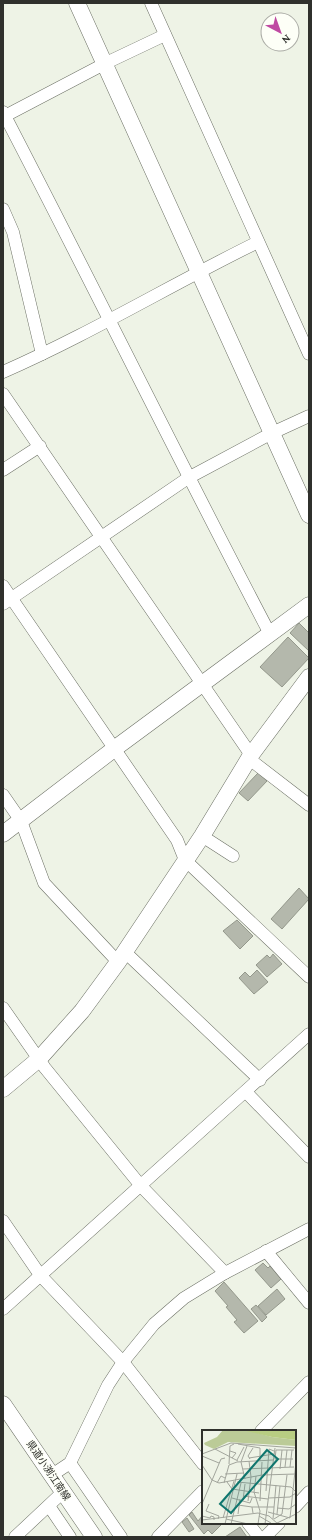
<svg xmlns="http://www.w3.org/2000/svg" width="312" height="1540" font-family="'Crimson Pro','Noto Sans JP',serif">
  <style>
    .building { fill: #b4b8ac; stroke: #94988c }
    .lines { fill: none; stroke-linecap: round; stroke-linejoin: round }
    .street-casing { stroke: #6c7065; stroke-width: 13 }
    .secondary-casing { stroke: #6c7065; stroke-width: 17 }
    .street { stroke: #fff; stroke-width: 12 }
    .secondary { stroke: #fff; stroke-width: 16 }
    .labels { text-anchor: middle; stroke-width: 3; stroke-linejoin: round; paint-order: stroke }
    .street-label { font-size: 10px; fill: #2f302c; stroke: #fdfff7 }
    .inset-road { fill: none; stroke: #a2a59c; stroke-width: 1 }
    .view { fill: #0f766e; fill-opacity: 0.15; stroke: #0f766e; stroke-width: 2 }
    .inset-edge { fill: none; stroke: #2f302c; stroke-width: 2 }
  </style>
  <rect width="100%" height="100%" fill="#eef3e6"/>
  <g class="building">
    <path d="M299,623l10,10v18l-19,-18z"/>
    <path d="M288,637l21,21 -27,29 -22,-20z"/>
    <path d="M258,773l9,8 -19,20 -9,-8z"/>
    <path d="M299,888l10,11 -27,30 -11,-10z"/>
    <path d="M237,920l16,16 -13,13 -17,-18z"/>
    <path d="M273,954l9,10 -15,13 -11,-12 11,-10 3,3z"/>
    <path d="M257,970l11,12 -14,12 -15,-16 6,-6 5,5z"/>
    <path d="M263,1263l5,5 2,-2 11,13 -10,9 -16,-18z"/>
    <path d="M224,1282l34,39 -14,12 -10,-11 3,-2 -11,-13 2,-1 -13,-15z"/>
    <path d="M277,1289l8,10 -19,16 -8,-9z"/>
    <path d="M256,1305l11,12 -5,5 -11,-13z"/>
    <path d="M192,1512l6,9 5,-6v8h20l-11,11 -4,-4 -4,4 -15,-19z"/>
    <path d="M187,1518l7,11 -5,3 -7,-10z"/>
    <path d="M240,1527l7,10h-22z"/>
  </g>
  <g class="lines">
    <defs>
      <g id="street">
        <path d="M151,3l158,351"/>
        <path d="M3,112c90,173 176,349 267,522"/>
        <path d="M3,117l103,-54 59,-28"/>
        <path d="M3,209l10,23 29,122"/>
        <path d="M3,372c87,-38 169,-88 255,-130"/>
        <path d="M3,394l248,361"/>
        <path d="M3,470l37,-24"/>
        <path d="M3,586l174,254 8,20 124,117"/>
        <path d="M3,604l185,-126 84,-45 37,-17"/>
        <path d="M248,758l61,47"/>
        <path d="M3,795l18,26 23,62 74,79"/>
        <path d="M202,836l31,20"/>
        <path d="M125,952l135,128"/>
        <path d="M3,1008l42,60 96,118 84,87"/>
        <path d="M246,1092l63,65"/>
        <path d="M3,1221l37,54 83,87 80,102"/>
        <path d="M266,1251l43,52"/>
        <path d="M3,1309l306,-275"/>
        <path d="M261,1431l48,-49"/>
        <path d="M70,1463l51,74"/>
        <path d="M52,1475l18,-12 38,-78 15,-23 31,-38 30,-26 41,-25 84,-44"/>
        <path d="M49,1506l21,31"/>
        <path d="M295,1507l14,-15"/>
        <path d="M248,1523l11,14"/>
        <path d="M15,1537l48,-45"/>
        <path d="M158,1537l45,-46"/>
        <path d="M265,1537l14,-14"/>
      </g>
      <g id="secondary">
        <path d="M77,3l232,512"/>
        <path d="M3,834l111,-85 195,-144"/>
        <path d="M3,1089l36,-30 43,-48 36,-49 84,-126 49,-81 58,-78"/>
        <path d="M3,1404l91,133"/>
      </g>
    </defs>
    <use href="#street" class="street-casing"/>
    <use href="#secondary" class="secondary-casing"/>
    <use href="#street" class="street"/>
    <use href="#secondary" class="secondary"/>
  </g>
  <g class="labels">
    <g class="street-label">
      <text transform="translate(49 1470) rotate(56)" y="4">県道小渕江南線</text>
    </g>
  </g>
  <g transform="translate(202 1430)">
    <rect width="94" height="94" fill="#eef3e6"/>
    <path d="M21,0h24l25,7 24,3v6l-68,-4 -14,7 -9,-4 -1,-2 13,-6z" fill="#bbcb97"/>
    <path d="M40,0h54v10l-24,-3z" fill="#b8cd82"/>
    <path class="inset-road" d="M36,14l22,4v13M13,19l23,12M28,21l6,2 -4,5M0,24l29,-11 65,5M0,26l17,7M47,28l25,-4M48,29l-2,-3 5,-8M73,29l1,-9h18M73,29h18M35,30l7,-13M27,34l1,-18 4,-2M0,35l10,15 7,3 43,-8 34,-1M83,37l2,-17M88,37l2,-17M41,39l51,-2M78,39l2,-19M23,44l19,-1M54,46l-2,16 6,19 -2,13M43,49l-4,-17 6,-16M25,52l5,7 27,4M35,52l54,5 5,5M15,53l4,-7 4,2M22,53l5,-18 8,-3 36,-2M64,61l3,-42 5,2M41,66l25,3M30,68l18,5 2,-5M67,68l21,-1 6,-4M41,70l2,-16M46,71l3,-24 -2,-16M58,71l2,-39M0,74l19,-45 4,-1M7,74l-3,7 13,5 -1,3M36,75l14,2 1,6M50,77h22M75,78l12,1 7,-5M66,82l22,6M36,84l2,-15M75,84l3,-28M0,86l8,2 1,-2 3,1v3M57,86l12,7M21,88l11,-37M88,88l6,-56M24,89l22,5M71,89l3,-34M72,89l8,-5 5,-39M0,90l56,-7 11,3 9,8M75,93l19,-9M23,94l12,-50M29,94l10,-41M63,94l10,-76"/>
    <path class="view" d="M65,20l11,9 -47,54 -11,-9z"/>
    <rect width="94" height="94" class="inset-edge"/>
  </g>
  <rect width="312" height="1540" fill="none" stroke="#2f302c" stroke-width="8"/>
  <g transform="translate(280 32) rotate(139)"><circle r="19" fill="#fdfff7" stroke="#abaca6"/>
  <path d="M0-3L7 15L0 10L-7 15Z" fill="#bf4aa2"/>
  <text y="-6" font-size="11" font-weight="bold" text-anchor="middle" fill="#2f302c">N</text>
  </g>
</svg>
